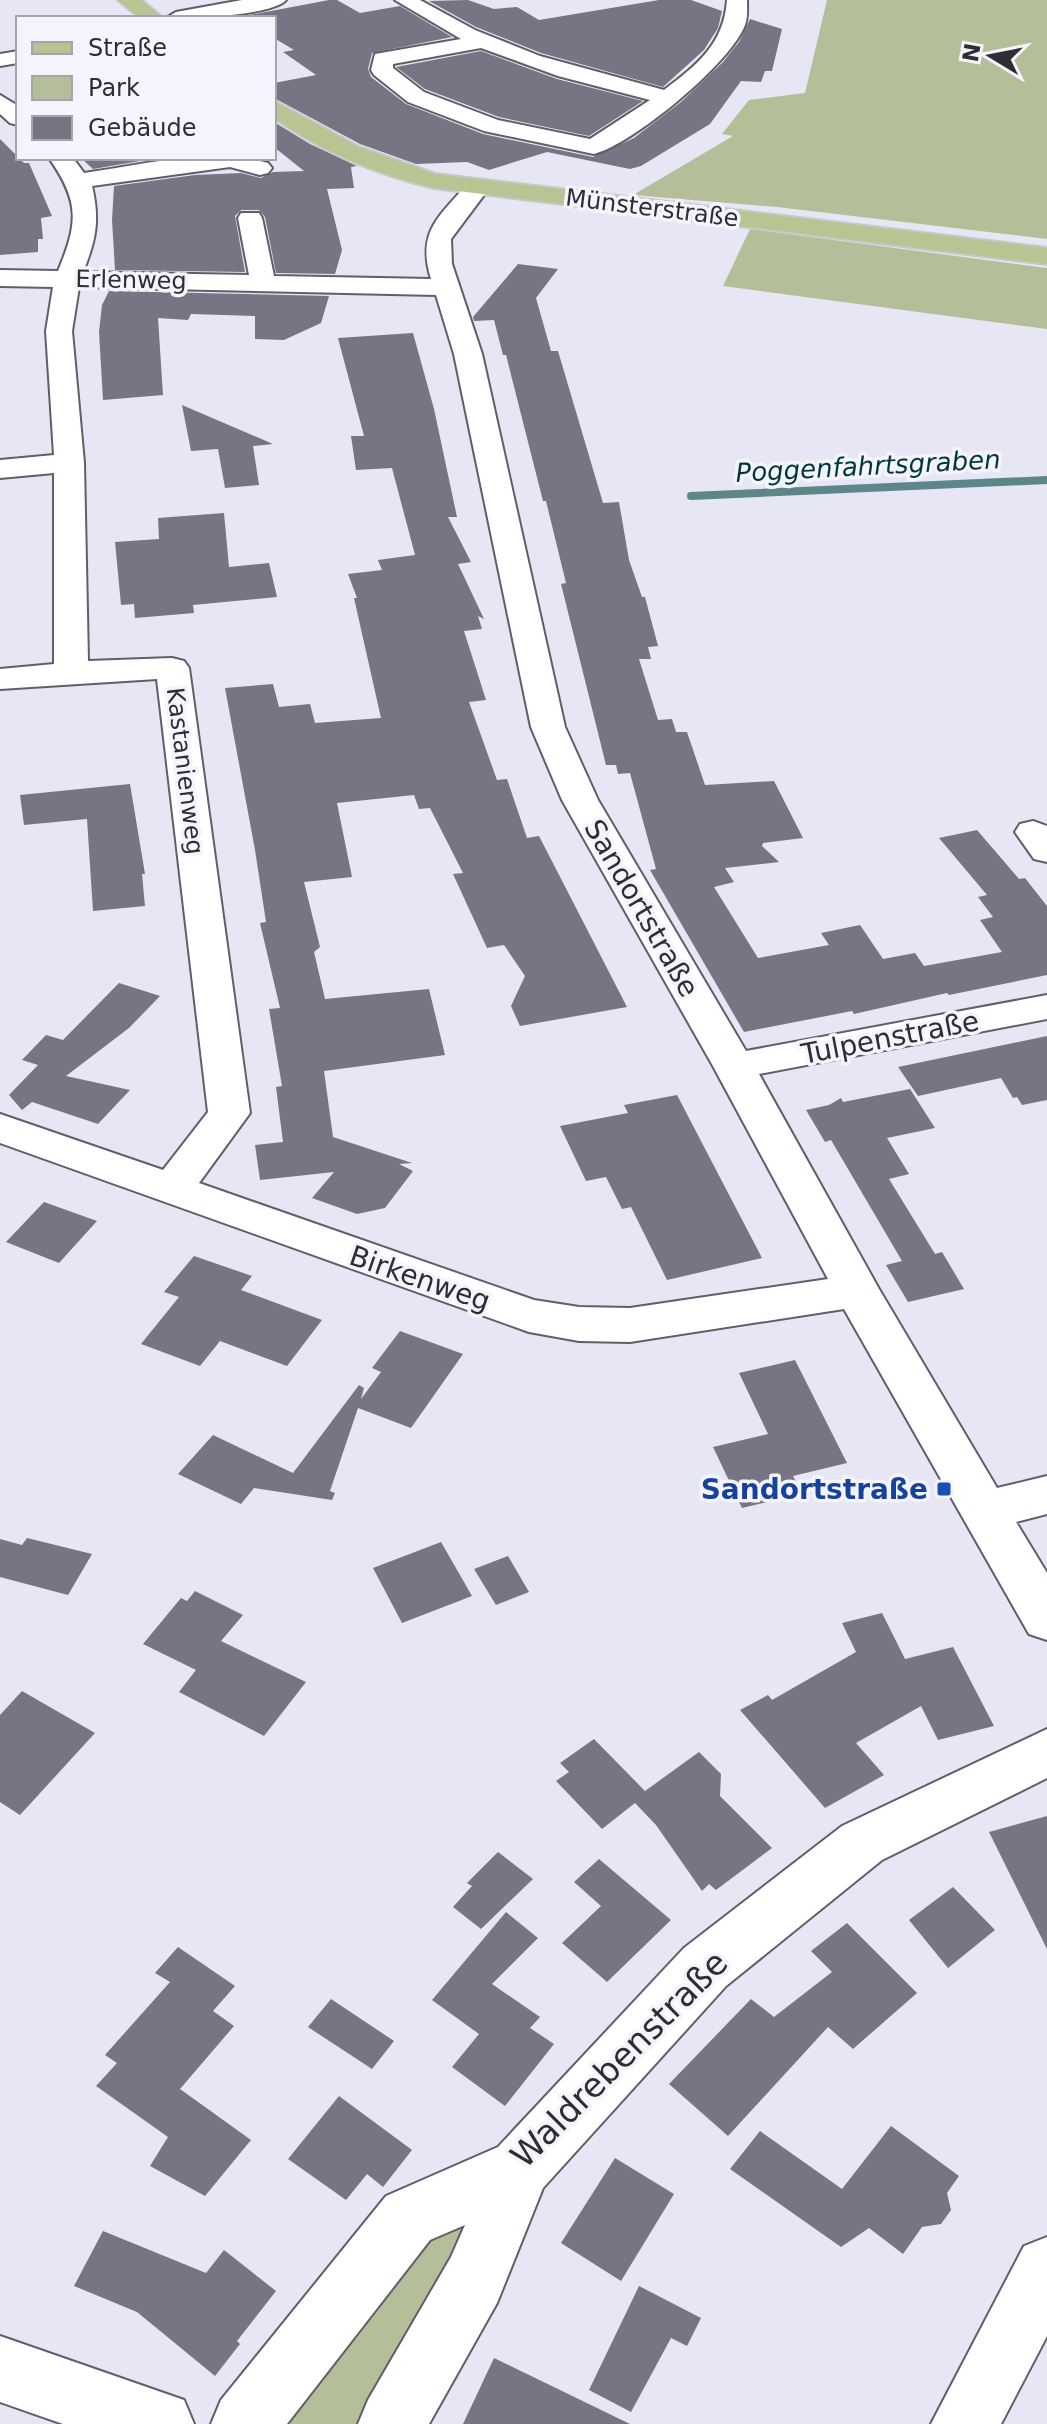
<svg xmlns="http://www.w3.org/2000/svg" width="1047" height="2424" font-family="'DejaVu Sans',sans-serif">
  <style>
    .green { fill: #b4be99 }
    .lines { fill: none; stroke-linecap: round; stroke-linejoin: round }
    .stream { stroke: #5d8689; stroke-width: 8 }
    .building { fill: #777583 }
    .minor-casing { stroke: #605e6b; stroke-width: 4 }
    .major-casing { stroke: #c8c8ca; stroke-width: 4 }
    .minor { fill: #fff; fill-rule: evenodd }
    .major { fill: #b6c592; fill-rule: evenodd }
    .transit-dot { fill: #1a4fb4; stroke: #f5f4fd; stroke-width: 3 }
    .labels { text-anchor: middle; stroke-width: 7; stroke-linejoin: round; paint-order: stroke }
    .far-street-label { font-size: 24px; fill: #2d2d32; stroke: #f5f4fd }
    .far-water-label { font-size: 26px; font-style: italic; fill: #003839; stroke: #f5f4fd }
    .street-label { font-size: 28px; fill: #2d2d32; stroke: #f5f4fd }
    .transit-label { font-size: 28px; font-weight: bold; fill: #164399; stroke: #f5f4fd; text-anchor: end }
    .near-street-label { font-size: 34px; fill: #2d2d32; stroke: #f5f4fd }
  </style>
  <rect width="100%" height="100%" fill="#e7e6f5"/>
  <g class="green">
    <path d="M827,0h220v239l-270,-32 -144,-12 100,-59 -11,-2 27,-34 56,-7z"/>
    <path d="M750,229l297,39v61l-324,-43z"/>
    <path d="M460,2209l10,23 -100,192h-79l-13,-10 125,-167z"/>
  </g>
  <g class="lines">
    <path class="stream" d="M691,496l356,-16"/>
  </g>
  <g class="building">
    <path d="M329,0h8l23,13 40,-7 52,31 -80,16 -4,16 3,8 35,27 77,30 110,23 41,-19 47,-36 42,-40 16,-20 11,-23 32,10 -10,42h-7l-4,11 -20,-1 -31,43 -69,42 -11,3 -83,-17 -58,18 -22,-8 -51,2 -56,-20 -86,-46v-15l42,-8 -33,-23 11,-2 -20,-12v-20l-35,-1z"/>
    <path d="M468,0l26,9 23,-2 22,13 120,-20h32l31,11 -4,17 -14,22 -41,37 -122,-34 -65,-26 -47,-26z"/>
    <path d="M481,51l76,28 86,22 -54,35 -90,-19 -74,-28 -29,-22z"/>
    <path d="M274,122l36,22 47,22 -6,1 3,21 -27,1 15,61 -7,24 -59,-1 -11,-56 -6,-7h-18l-6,6 10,56 -130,-2 -3,-50 2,-34 81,-11 46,-2 20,5 12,-6 31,-1 -30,-24z"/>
    <path d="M0,139l24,24h5l23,53 -11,2 2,21h-5v13l-38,3z"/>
    <path d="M81,158h55l4,3 -47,8z"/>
    <path d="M518,264l40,5 -22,29 15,53h7l45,152 16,-1 10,58 13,37h3l13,49 -10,1 3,12h-12l19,61 14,-1 4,13h11l18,53 69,-4 29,57 -40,5 -1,3 17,16 -54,6 9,14 -20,5 44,71 71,-13 -8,-12 39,-8 23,34 32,-6 9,13 78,-14 -22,-32 13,-3 -15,-20 9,-2 -48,-57 38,-8 42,49 6,-1 22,28v69l-98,20 -2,-2 -93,21 -2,-3 -108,21 -94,-162 6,-1 -26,-96 -12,1 -2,-9h-10l-45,-181 5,-1 -20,-82h-3l-37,-146h-3l-9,-35 -20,1 -1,-4z"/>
    <path d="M109,291l220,5 -8,27 -37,17 -29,-1v-23l-64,-2 -3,6 -30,-2 5,77 -60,5 -4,-68 3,-27z"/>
    <path d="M413,333l21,76 23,108h-9l23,45 -13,2 26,55 -6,-3 4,13 -18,2 22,69 -17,2 28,78 10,-1 20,59 12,-2 88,171 -107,19 -9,-20 14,-30 -21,-31 -17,3 -34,-74 10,-1 -33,-65 -11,1 -5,-14 -77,8 15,74 -48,5 16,65 -6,5 11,47 104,-10 16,66 -121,16 9,66 79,26 -13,1 14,7 -28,37 -28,6 -45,-16 22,-26 -74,8 -5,-35 28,-3 -7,-55 6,-1 -13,-77 11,-1 -20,-85 6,-1 -11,-72 -30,-162 48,-4 6,23 31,-3 5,19 66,-5 -27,-120h3l-9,-24 34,-4 -4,-10 37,-5 -23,-87 -36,2 -5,-34h13l-26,-98z"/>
    <path d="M182,405l91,39 -20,2 6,39 -34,3 -7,-39 -27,2z"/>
    <path d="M224,513l5,54 40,-4 8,34 -84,8 1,8 -59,5 -1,-14 -13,1 -6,-63 44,-3 -1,-21z"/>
    <path d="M130,784l15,90h-3l3,32 -52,5 -6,-92 -63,6 -4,-30z"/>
    <path d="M119,983l41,13 -31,32 -63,48 64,14 -32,34 -66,-22 -10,8 -13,-15 29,-30 -16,-5 24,-25 17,5z"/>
    <path d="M1047,1036v64l-25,5 -5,-8 -4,1 -12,-20 -83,18 -20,-29z"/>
    <path d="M910,1089l25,39 -48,10 22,36 -20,5 46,75 7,-2 22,37 -56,13 -22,-37 16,-4 -71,-121 -6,2 -19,-32 23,-5 12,-7 2,4z"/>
    <path d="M677,1095l85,163 -95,22 -36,-73 -9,2 -16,-32 -20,4 -26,-55 68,-13 -4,-8z"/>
    <path d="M44,1202l53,19 -38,42 -53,-21z"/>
    <path d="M194,1256l58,20 -11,14 81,30 -35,46 -67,-25 -20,25 -59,-22 38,-47 -15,-5z"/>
    <path d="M400,1331l63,23 -52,74 -53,-20 -28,83 5,2 -3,7 -78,-12 -13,16 -63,-30 35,-39 80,38 66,-88 5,3 -3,11 20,-27 -9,-4z"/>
    <path d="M795,1360l52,103 -54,13 9,18 -60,14 -29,-61 55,-13 -29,-61z"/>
    <path d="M27,1538l65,16 -24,41 -68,-18v-38l22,6z"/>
    <path d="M441,1542l31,54 -70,27 -29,-55z"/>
    <path d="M508,1556l21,36 -33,13 -22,-36z"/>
    <path d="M195,1591l48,24 -22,26 85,41 -42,54 -85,-44 17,-22 -53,-26 38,-46 6,3z"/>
    <path d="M882,1613l23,46 48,-12 41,79 -56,14 -17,-34 -65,37 28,32 -59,33 -85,-98 28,-15 4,5 84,-48 -14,-29z"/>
    <path d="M22,1691l73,42 -75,82 -20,-13v-87z"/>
    <path d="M594,1739l51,52 54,-39 22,22 -1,22 52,52 -56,42 -7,-6 -7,7 -46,-66 -21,-22 -33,26 -46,-48 13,-9 -9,-9z"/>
    <path d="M1047,1816v133l-58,-117z"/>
    <path d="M498,1852l35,27 -52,50 -28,-22 19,-21 -5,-3z"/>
    <path d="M599,1859l72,61 -64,62 -45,-39 39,-37 -27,-24z"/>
    <path d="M953,1887l42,43 -47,38 -39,-48z"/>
    <path d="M506,1912l32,26 -46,46 48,33 -10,11 24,16 -49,62 -53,-39 27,-33 -47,-34z"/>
    <path d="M847,1923l70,70 -64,56 -25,-22 -100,109 -59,-52 82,-85 23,18 58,-45 -21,-21z"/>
    <path d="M178,1947l57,39 -22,25 21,15 -54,63 71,51 -46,56 -55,-30 18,-29 -72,-51 21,-23 -12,-8 65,-73 -15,-9z"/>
    <path d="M331,1999l63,42 -22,28 -64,-42z"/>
    <path d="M339,2096l73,54 -29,37 -16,-13 -21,26 -58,-41z"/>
    <path d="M891,2126l68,50 -12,17 4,17 -10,14 -19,3 -19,27 -34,-26 -28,19 -111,-78 30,-38 82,58z"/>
    <path d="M615,2158l59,36 -53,87 -60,-38z"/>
    <path d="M103,2231l103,42 18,-23 52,41 -39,50 3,3 -25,32 -78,-64 -63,-26z"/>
    <path d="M639,2286l62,32 -14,28 -16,-8 -40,74 -42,-22z"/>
    <path d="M494,2358l136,66h-167z"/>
  </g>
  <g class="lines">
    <defs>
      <g id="minor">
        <path d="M242,0h44c-14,16 -97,18 -120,18l10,-6z"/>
        <path d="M395,0h25l55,30 65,26 124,34c33,-25 60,-46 63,-90h20c0,8 1,17 -2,25 -14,38 -112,119 -151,129l-110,-23 -76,-29 -34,-27 -3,-5 4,-16 86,-15zM481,48l77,28 92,24 -60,39 -92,-19 -74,-28 -31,-24v-4z"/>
        <path d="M18,51v12l-18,3v-12z"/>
        <path d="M0,95l18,11v19l-8,-2 -10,-9z"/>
        <path d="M49,158h24l11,15c58,-8 126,-26 184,-10l4,5 -4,5 -8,2 -30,-8 -138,19c8,34 4,54 -9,86l166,3 -11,-57 3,-5h18l3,5 12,58 157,3c-15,-48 9,-63 38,-97h18l3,5 -39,52 1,25 30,90 83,373 33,73 148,251 301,-56v24l-288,55 120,215 118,199 50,-12v38l-31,8 31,51v67l-18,-6 -185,-325 -214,33 -51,-1 -50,-9 -529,-189v-29l163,56 45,-58 -51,-433 -157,10v-20l54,-5v-191l-54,5v-18l54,-5 -8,-124 7,-44 -53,-1v-16l58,1c20,-48 22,-69 -9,-113zM79,287l357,8 18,59 77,373 31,73 151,266 115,213 -198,29 -51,-1 -45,-7 -335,-117 51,-70 -61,-445 -5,-7 -12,-3 -84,3 -4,-198 -12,-132z"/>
        <path d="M1033,821l14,5v36l-13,-3 -19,-27 5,-8z"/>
        <path d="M1047,1729v49l-165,82 -156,126 -183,202 -46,115 -68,121h-71l10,-24 83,-143 14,-32 -35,15 -143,184h-76l10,-24 165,-204 112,-49 186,-199 158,-122z"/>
        <path d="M1047,2237v99l-46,88h-70l93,-178z"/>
        <path d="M0,2336l184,64 10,24h-131l-63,-22z"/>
      </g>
      <g id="major">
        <path d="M118,0h23l22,18h-23z"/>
        <path d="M274,101l85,46 76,27 612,74v16l-613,-76c-58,-14 -111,-36 -160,-70z"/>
      </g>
    </defs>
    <use href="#minor" class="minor-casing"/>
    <use href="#major" class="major-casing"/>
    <use href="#minor" class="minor"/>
    <use href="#major" class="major"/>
  </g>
  <rect class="transit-dot" x="936" y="1481" width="16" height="16" rx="4"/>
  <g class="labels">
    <g class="far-street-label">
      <text transform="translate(652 208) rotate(7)" y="8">Münsterstraße</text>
      <text transform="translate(131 280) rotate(1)" y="8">Erlenweg</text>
      <text transform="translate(185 771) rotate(83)" y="8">Kastanienweg</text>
    </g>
    <g class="far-water-label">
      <text transform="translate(868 466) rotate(-3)" y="9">Poggenfahrtsgraben</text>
    </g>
    <g class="street-label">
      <text transform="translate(642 908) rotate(60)" y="10">Sandortstraße</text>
      <text transform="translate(890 1037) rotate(-11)" y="10">Tulpenstraße</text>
      <text transform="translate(420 1278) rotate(19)" y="10">Birkenweg</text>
    </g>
    <g class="transit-label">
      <text x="928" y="1499">Sandortstraße</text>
    </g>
    <g class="near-street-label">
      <text transform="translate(619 2059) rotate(-45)" y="12">Waldrebenstraße</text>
    </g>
  </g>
  <rect x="16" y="16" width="260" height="144" fill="#f5f4fd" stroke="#a5a4ac" stroke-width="2"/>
  <rect x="32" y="42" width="40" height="12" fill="#b6c592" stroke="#a5a4ac" stroke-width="2"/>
  <text x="88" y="56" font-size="24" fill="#2d2d32">Straße</text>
  <rect x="32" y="76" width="40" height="24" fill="#b4be99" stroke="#a5a4ac" stroke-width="2"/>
  <text x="88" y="96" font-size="24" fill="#2d2d32">Park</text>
  <rect x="32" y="116" width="40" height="24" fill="#777583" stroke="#a5a4ac" stroke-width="2"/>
  <text x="88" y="136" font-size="24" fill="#2d2d32">Gebäude</text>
  <g transform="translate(991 56) rotate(280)" stroke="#f5f4fd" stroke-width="6" paint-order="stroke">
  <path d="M0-6L14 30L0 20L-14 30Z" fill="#2d2d32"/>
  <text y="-12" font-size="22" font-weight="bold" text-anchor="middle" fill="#2d2d32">N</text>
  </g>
</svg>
